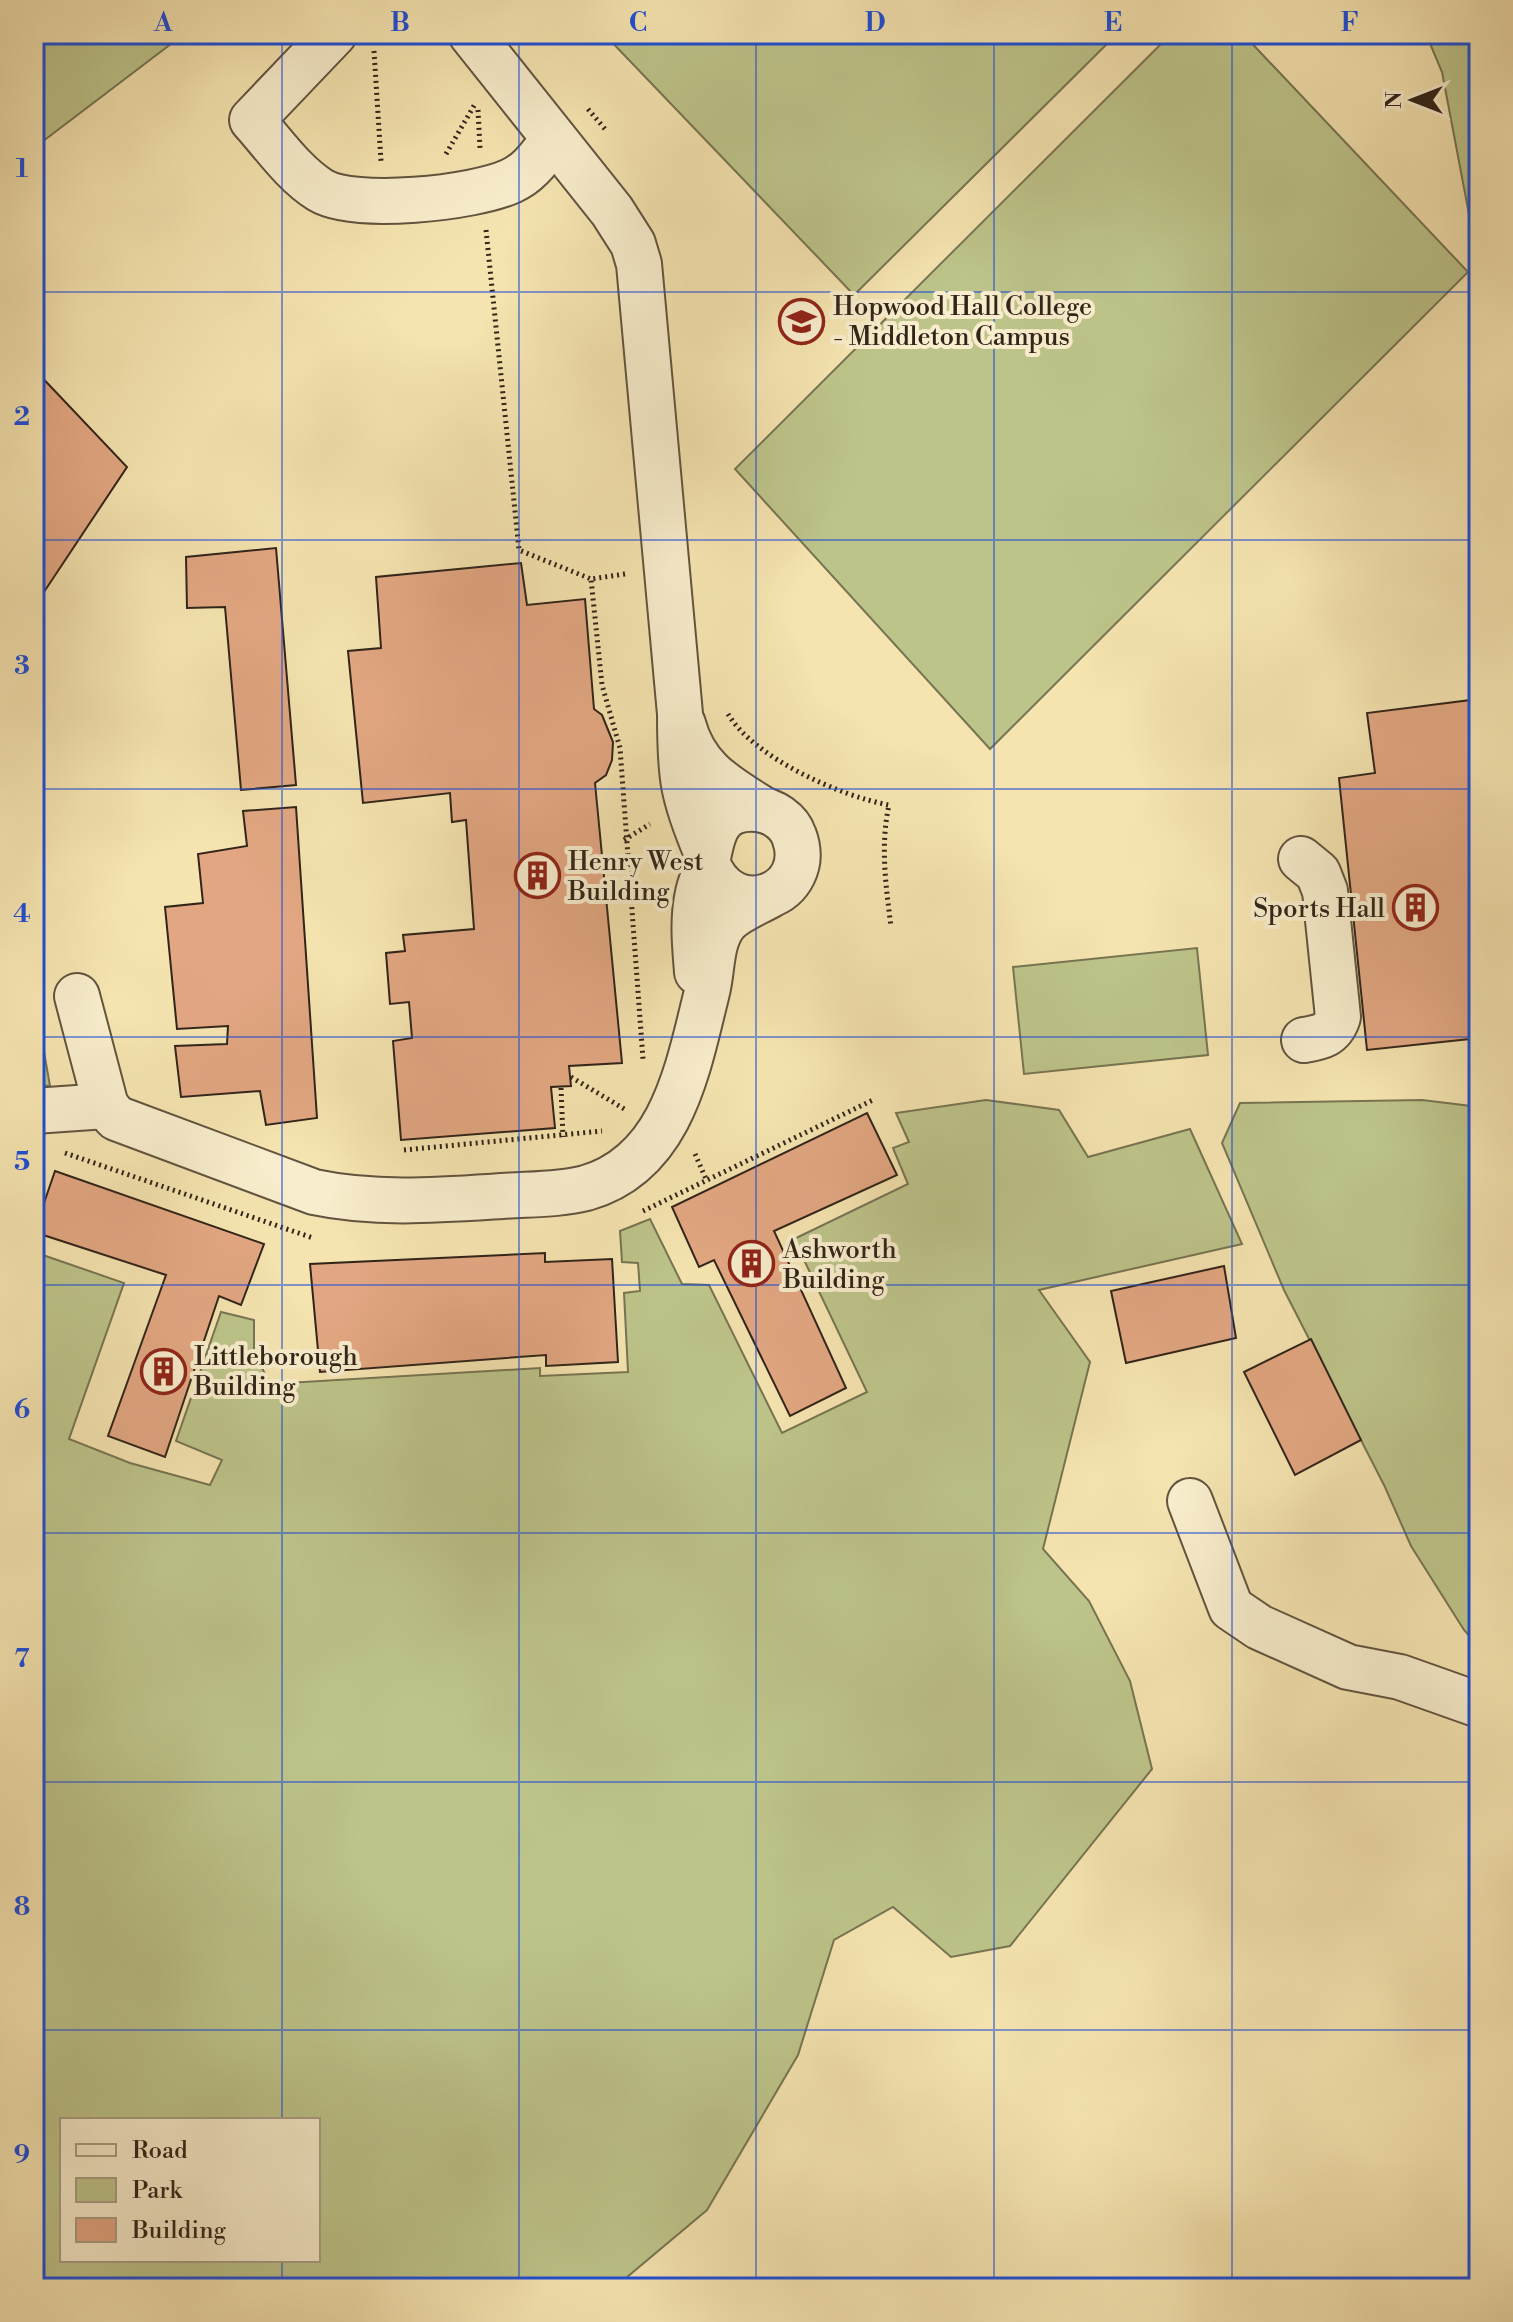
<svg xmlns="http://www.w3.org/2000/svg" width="1513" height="2322" font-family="'Libre Bodoni',serif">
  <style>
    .green { fill: #bdc48a; stroke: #777452; stroke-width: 2; fill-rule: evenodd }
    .building { fill: #e2a782; stroke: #312419; stroke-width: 2 }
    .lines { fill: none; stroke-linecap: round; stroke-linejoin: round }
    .minor-casing { stroke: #62543f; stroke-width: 48 }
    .path { stroke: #312419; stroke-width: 5; stroke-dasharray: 2 4; stroke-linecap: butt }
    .minor { stroke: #f8edcc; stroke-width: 44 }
    .grid { fill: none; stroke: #1d4ed8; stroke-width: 2; stroke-opacity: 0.55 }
    .labels { text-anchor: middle; stroke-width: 8; stroke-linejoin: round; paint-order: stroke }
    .poi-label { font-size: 26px; fill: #312419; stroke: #f8edcc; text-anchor: start }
    .neatline { fill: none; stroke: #1d4ed8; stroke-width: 3 }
    .grid-label { font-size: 26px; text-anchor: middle; font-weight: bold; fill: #1d4ed8 }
  </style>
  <rect width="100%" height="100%" fill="#f5e4b0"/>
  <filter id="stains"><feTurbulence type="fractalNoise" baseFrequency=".0025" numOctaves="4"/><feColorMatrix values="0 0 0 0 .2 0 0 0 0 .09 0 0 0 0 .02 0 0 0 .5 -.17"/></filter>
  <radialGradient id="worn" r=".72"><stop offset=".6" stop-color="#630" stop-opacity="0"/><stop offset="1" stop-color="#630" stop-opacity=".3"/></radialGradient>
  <g class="green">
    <path d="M34,34h150l-150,114z"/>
    <path d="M604,34h513l-263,261z"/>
    <path d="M1171,34h72l225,238 -478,477 -255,-280z"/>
    <path d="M1426,34h53v233l-37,-195z"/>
    <path d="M1197,948l11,107 -184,19 -11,-107z"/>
    <path d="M34,1006h2l14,80 -16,-1z"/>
    <path d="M986,1100l73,10 29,47 102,-28 52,115 -203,46 51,72 -47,187 46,52 41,80 22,88 -142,177 -59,11 -58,-50 -59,33 -36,115 -91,155 -93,78h-580v-1036l90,31 -55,156 61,24 80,22 12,-25 -46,-19 45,-129 33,8v32l16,32 270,-16v8l88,-4 -4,-79 16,-2 -2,-28 -16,-1 -2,-31 30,-12 32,65 27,1 73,148 85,-41 -73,-153 114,-55 -15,-36 16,-6 -13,-29zM62,2120h256v140h-256z"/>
    <path d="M1422,1100l57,7v540l-15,-17 -53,-84 -26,-59 -101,-197 -62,-147 18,-40z"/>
  </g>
  <g class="building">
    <path d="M34,369l93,98 -93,140z"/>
    <path d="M276,548l20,237 -55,5 -16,-183 -38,1 -1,-51z"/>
    <path d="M521,563l6,42 58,-6 9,110 8,6 11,27 -1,18 -6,15 -11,8 27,280 -53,3 2,20 -20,1 4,41 -154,12 -8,-99 19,-3 -3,-36 -19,2 -4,-51 19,-2 -2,-16 71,-6 -8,-109 -14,2 -2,-29 -87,10 -15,-152 33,-3 -5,-71z"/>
    <path d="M1479,699v339l-112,12 -28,-272 36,-5 -8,-60z"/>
    <path d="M296,807l21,311 -51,7 -6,-34 -79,6 -6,-51 52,-2 1,-18 -51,3 -12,-122 38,-4 -5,-49 49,-8 -4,-35z"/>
    <path d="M867,1113l30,62 -123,56 72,157 -56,28 -76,-156 -15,7 -27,-60z"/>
    <path d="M55,1171l209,73 -23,61 -22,-9 -54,161 -57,-21 58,-161 -132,-43z"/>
    <path d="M545,1253v9l67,-3 6,103 -72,4v-11l-226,17 -10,-108z"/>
    <path d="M1224,1266l12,72 -110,25 -15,-72z"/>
    <path d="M1311,1339l50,101 -66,35 -51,-103z"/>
  </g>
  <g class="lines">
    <defs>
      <g id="minor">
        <path d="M334,34l-82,86c21,23 41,53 68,70 34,21 155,8 191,-9 20,-9 30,-26 43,-42"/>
        <path d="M471,34l141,177 21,33 6,20 41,450c0,63 2,81 27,140"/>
        <path d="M683,724c12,46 43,62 81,86"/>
        <path d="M1301,859l17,14 7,18 13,126c-6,18 -16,20 -34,23"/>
        <path d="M697,972c-2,-27 -5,-52 1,-79 2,-10 7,-19 9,-29 5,-30 10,-58 50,-55 15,1 32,12 37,27 22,59 -63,92 -87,26"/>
        <path d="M77,996l29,110 10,12 198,74c61,13 125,8 188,4 27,-2 57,-1 84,-8 87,-25 102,-121 121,-196 6,-23 3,-51 19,-70 10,-11 28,-18 41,-25"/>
        <path d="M34,1111l72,-5"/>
        <path d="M1190,1501l41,107 28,19 89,40 52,10 79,28"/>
      </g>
    </defs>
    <use href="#minor" class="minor-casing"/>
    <g class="path">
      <path d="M374,51l7,110"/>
      <path d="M588,109l17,20"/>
      <path d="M478,110l2,38"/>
      <path d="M446,154l29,-50"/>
      <path d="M486,230l33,320 72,29"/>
      <path d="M625,574l-34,5 11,106 18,63 23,311"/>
      <path d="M728,714c26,44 112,82 161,91 -9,41 -3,81 2,122"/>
      <path d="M624,840l26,-16"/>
      <path d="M571,1077l55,33"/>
      <path d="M561,1088l2,49"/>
      <path d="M404,1150l198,-19"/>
      <path d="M65,1153l248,85"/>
      <path d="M695,1154l11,25"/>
      <path d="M643,1211l230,-111"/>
    </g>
    <use href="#minor" class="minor"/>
  </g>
  <path class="grid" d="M282,34v2086M519,34v2254M756,34v2254M994,34v2254M1232,34v2254M34,292h1445M34,540h1445M34,789h1445M34,1037h1445M34,1285h1445M34,1533h1445M34,1782h1445M34,2030h1445M282,2260v28"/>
  <defs>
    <symbol id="university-ring" viewBox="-11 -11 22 22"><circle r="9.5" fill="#f8edcc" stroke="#8f2418" stroke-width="1.5"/><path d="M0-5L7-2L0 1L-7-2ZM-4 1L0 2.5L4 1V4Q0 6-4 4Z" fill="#8f2418"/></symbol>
    <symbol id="building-ring" viewBox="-11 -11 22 22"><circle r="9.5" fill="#f8edcc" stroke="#8f2418" stroke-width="1.5"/><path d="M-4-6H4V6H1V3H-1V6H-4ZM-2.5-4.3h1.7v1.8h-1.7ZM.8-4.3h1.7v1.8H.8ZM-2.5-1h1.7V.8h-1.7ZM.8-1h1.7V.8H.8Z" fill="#8f2418"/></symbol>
  </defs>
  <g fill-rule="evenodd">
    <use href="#university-ring" x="776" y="296" width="51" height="51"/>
    <use href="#building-ring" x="512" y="850" width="51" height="51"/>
    <use href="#building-ring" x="1390" y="882" width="51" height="51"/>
    <use href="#building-ring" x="726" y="1238" width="51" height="51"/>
    <use href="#building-ring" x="138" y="1346" width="51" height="51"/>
  </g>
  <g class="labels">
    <g class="poi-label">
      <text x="833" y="315">Hopwood Hall College<tspan x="833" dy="30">- Middleton Campus</tspan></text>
      <text x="568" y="870">Henry West<tspan x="568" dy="30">Building</tspan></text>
      <text x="1385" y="917" text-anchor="end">Sports Hall</text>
      <text x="783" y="1258">Ashworth<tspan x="783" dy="30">Building</tspan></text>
      <text x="194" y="1365">Littleborough<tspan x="194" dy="30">Building</tspan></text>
    </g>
  </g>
  <rect width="1513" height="2322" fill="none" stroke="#f5e4b0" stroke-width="88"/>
  <rect x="60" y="2118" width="260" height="144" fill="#f8edcc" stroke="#a89d84" stroke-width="2"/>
  <rect x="76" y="2144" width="40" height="12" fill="#f8edcc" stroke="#a89d84" stroke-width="2"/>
  <text x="132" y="2158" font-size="24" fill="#312419">Road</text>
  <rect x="76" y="2178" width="40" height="24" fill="#bdc48a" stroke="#a89d84" stroke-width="2"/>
  <text x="132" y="2198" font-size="24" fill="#312419">Park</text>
  <rect x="76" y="2218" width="40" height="24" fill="#e2a782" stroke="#a89d84" stroke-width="2"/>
  <text x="132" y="2238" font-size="24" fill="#312419">Building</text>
  <g transform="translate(1413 100) rotate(270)" stroke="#f8edcc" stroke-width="6" paint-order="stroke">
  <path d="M0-6L14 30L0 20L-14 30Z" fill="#312419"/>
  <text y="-12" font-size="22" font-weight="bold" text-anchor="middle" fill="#312419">N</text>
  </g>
  <rect x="44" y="44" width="1425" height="2234" class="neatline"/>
  <g class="grid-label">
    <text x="163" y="31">A</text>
    <text x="400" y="31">B</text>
    <text x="638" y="31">C</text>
    <text x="875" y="31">D</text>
    <text x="1113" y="31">E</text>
    <text x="1350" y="31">F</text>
    <text x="22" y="177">1</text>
    <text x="22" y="425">2</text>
    <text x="22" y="674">3</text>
    <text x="22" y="922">4</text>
    <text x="22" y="1170">5</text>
    <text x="22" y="1418">6</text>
    <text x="22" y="1667">7</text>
    <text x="22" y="1915">8</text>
    <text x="22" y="2163">9</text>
  </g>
  <rect width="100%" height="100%" filter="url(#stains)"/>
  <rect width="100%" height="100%" fill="url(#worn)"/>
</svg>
